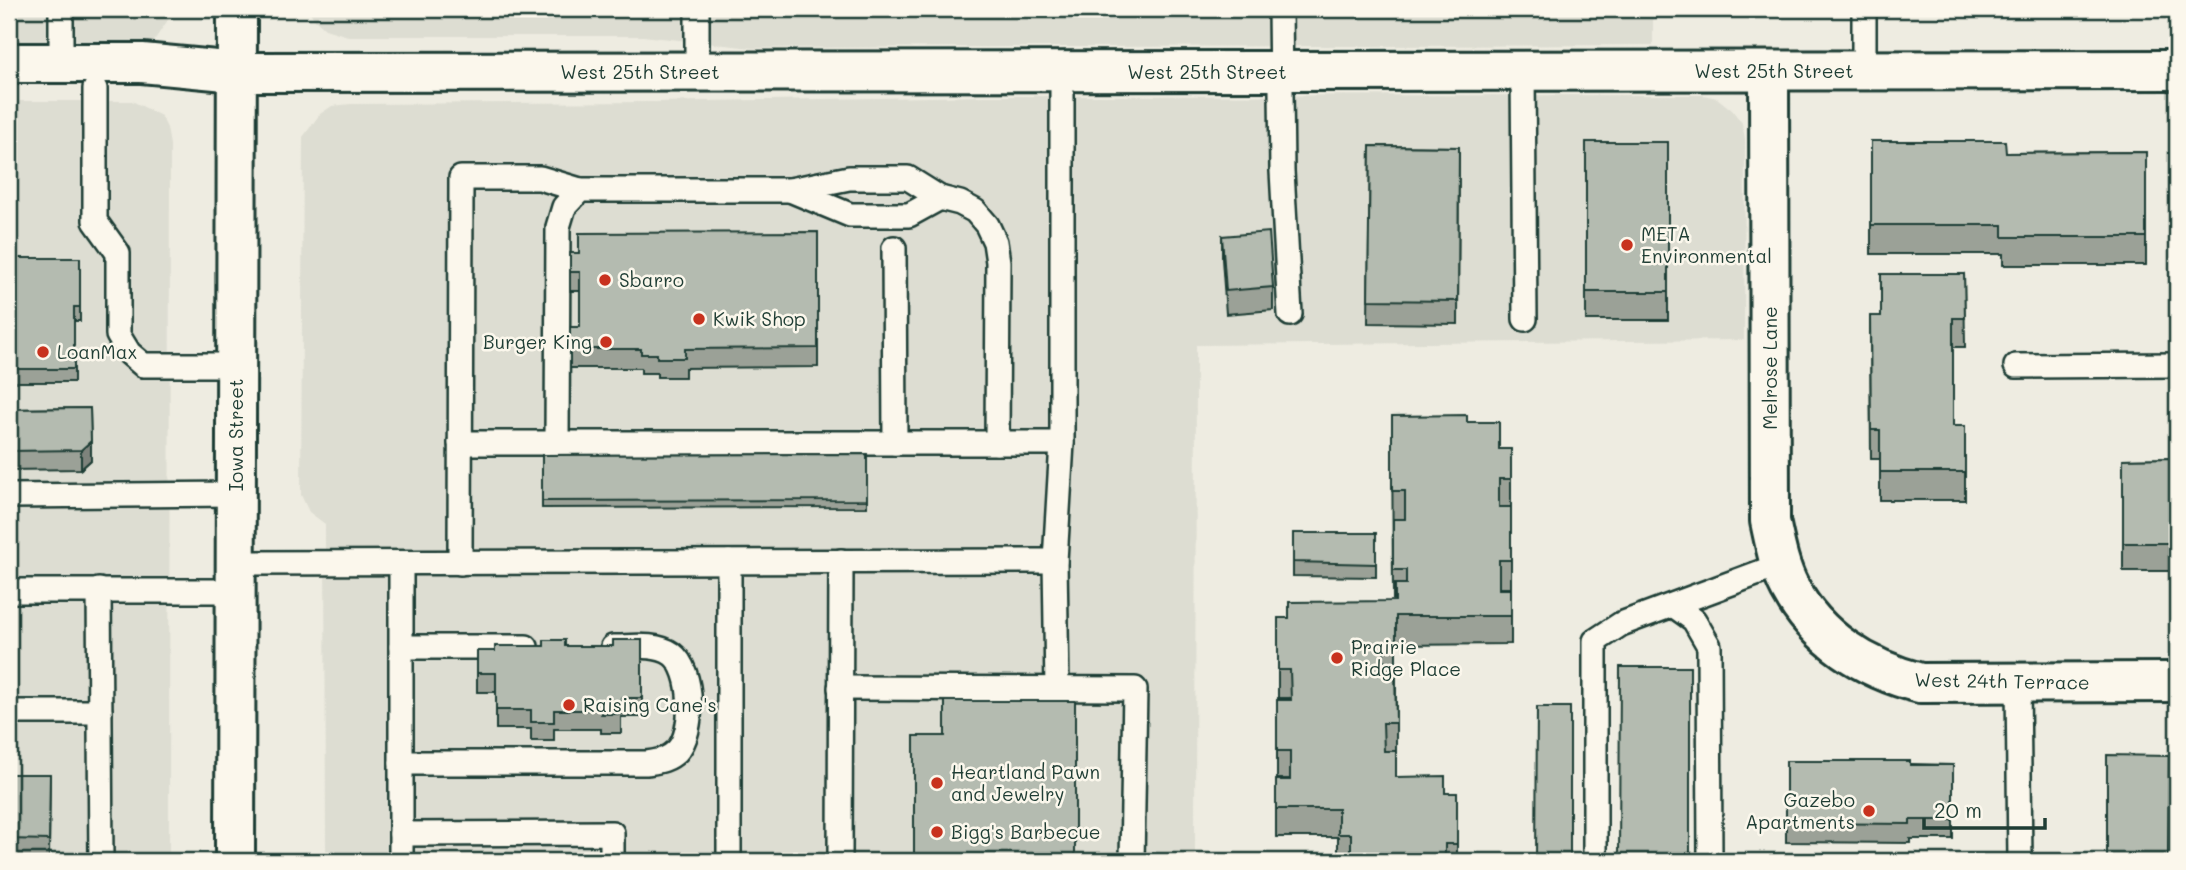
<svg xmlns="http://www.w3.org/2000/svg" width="2186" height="870" font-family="Mali,sans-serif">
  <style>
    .built { fill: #ddddd2 }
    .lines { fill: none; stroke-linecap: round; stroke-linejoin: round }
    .service-casing { stroke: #1f3d34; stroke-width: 28 }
    .minor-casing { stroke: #1f3d34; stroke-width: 44 }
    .trunk-casing { stroke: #1f3d34; stroke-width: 44 }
    .service { stroke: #fbf7ec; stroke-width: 23 }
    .minor { stroke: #fbf7ec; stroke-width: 38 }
    .trunk { stroke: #fbf7ec; stroke-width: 38 }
    .wall { fill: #9ba197; stroke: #1f3d34; stroke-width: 2 }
    .shaded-wall { fill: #7e837b; stroke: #1f3d34; stroke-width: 2 }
    .building { fill: #b4bbb0; stroke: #1f3d34; stroke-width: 2 }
    .poi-dot { fill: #c8321e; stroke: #fbf7ec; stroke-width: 2.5 }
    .labels { text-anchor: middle; stroke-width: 5; stroke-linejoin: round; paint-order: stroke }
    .street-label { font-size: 19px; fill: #1f3d34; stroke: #fbf7ec }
    .poi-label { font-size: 19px; fill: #1f3d34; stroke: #fbf7ec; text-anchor: start }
  </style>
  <rect width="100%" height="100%" fill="#eeece1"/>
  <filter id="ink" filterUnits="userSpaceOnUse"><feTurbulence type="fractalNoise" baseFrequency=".0143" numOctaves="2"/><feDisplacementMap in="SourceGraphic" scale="14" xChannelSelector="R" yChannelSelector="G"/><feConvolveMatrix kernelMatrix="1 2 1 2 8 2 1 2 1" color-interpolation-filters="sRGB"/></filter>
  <g filter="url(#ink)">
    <g class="built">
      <path d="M9,9h161v8l-17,25 -27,10 -117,1z"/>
      <path d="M308,9h1345v36l-901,3 -109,-12h-295l-23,-7 -10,-9z"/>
      <path d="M1703,95l14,3 15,12 10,13 3,16 -1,201 -548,5 -1,516h-869l-1,-337 -16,-12 -8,-17 2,-358 17,-23 12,-8 19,-2 302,-2 332,-6z"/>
      <path d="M9,101h123l29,15 6,12 3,17 -1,716h-160z"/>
    </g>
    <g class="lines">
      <defs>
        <g id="service">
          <path d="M61,9v54"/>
          <path d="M697,9v63"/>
          <path d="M1280,9l2,162 8,143"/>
          <path d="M1864,71v-62"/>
          <path d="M1523,72l2,247"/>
          <path d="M95,89v132l23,32v82l11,18 14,12h93"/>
          <path d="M790,190l60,25h59l31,-17"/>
          <path d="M894,248l1,195"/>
          <path d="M2016,366l161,-1"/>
          <path d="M460,443h602"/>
          <path d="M557,443l1,-216 6,-20 16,-17h210l59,-12h59l32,20 20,5 15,8 12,14 8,17 3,20 -1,181"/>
          <path d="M9,496l227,-2"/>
          <path d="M729,562v299"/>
          <path d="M236,563l819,-2"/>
          <path d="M460,563l1,-385h79l40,12"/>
          <path d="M99,590l2,271"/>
          <path d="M9,591h227"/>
          <path d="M1673,605l21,15 15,26 1,215"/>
          <path d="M401,647h125"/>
          <path d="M2018,683l2,178"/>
          <path d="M840,688l295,1 -3,172"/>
          <path d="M1057,689l-2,-128 7,-118v-371"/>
          <path d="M9,712h91"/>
          <path d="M401,763h246c12,-2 21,-3 30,-12 18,-19 17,-81 -5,-97 -16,-11 -41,-7 -59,-7"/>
          <path d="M401,834l211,-1v28"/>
          <path d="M401,861v-298"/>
          <path d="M840,861l1,-300"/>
          <path d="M1595,861v-220l26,-17 159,-59"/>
        </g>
        <g id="minor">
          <path d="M9,63h133l95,9 1940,-2"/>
          <path d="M1769,71l1,450c5,23 9,46 20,67 27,51 76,81 130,95l257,-1"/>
        </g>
        <path id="trunk" d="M235,861l2,-852"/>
      </defs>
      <use href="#service" class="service-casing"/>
      <use href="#minor" class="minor-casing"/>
      <use href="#trunk" class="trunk-casing"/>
      <use href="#service" class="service"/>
      <use href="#minor" class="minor"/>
      <use href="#trunk" class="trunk"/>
    </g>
    <g class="wall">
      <path d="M1871,141l135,12 140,-1v113h-143v-11h-132z"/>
      <rect x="1586" y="142" width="82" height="178"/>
      <path d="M1370,146l89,1 -1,177 -90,-1z"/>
      <path d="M818,232v135l-133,1v9h-28v-4h-16v-5h-71v-41h10v-36h-10v-19l9,-19z"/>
      <path d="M1222,236l51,51v23l-47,4 -4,-55z"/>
      <path d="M14,258h66v63h-6v61h-61z"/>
      <path d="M1964,274l1,73h-12v79h12v74h-85v-41h-9l-1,-143h11z"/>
      <path d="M90,408l1,52 -10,9 -72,1v-61z"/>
      <path d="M1392,416l75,6 32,27h12v139h-12v1h12v55l-115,1v132l49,16h12v68h-119v-24h-62v-57h14v-1h-13v-79h13v-2h-12v-80h11l106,-17v-2h-2z"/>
      <path d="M867,454v53l-325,1v-53z"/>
      <path d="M2177,458v113h-54v-112z"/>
      <path d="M1293,533h83v44l-83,-1z"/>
      <path d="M642,640v77h-21v16h-20v-4h-47v12h-23v-12h-35v-37h-19v-41h18l70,-5h48z"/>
      <path d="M1786,761l167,4v74h-43v4l-124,-1z"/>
      <path d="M9,774h41l-1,85 -40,-1z"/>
    </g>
    <path class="shaded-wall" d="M91,441v19l-10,9v-19z"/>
    <g class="building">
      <path d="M1871,141h134l1,12 140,-1v85h-143v-12h-132z"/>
      <rect x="1586" y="142" width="82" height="150"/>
      <path d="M1370,146l89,1 -1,154 -90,-1z"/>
      <path d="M818,232v116l-133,1v9h-28v-4h-16v-5h-71v-22h10v-55h-10v-19h9v-20z"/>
      <path d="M1269,232l4,55 -47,4 -4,-55z"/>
      <path d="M14,258h66v49h-6v62h-61z"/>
      <path d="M1881,274h83l1,44h-12v108h12v46h-85v-42h-9l-1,-114h11z"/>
      <path d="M90,408l1,33 -10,9 -72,1v-42z"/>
      <path d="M1467,415v7h32v27h12v30h-12v28h12v53h-12v29h12v27h-115v26h-12v28h11l1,53h-13l1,28h12v26l49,-1v17h12v51h-12v17h-107h13v-27h-13v-25h-62v-29h14v-29h-13v-51h14l-1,-30h-12v-52h11v-16l106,-1v-17h11v-14h-13v-51h12v-28h-13v-75z"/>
      <path d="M867,454v46l-325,1v-46z"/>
      <path d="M2177,458v85h-54v-84z"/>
      <path d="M1293,533h83v31l-83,-2z"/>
      <path d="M544,640h21v6h48v-6h29v58h-21v16h-20v-4h-47v12h-23v-12h-35v-37h-19v-22h18v-5h49z"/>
      <path d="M1620,667h70v194h-71z"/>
      <path d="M945,701h130v160h-161v-125h31z"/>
      <path d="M1537,707h33v154h-34z"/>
      <path d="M2107,755l62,1 -1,105h-61z"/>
      <path d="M1786,761h124v4h43v55h-43v4l-124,-1z"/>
      <path d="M9,774h41l-1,66 -40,-1z"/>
    </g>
  </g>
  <g class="poi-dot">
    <circle cx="1627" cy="245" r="7"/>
    <circle cx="605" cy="280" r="7"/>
    <circle cx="699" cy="319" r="7"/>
    <circle cx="606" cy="342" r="7"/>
    <circle cx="43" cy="352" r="7"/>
    <circle cx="1337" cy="658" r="7"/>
    <circle cx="569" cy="705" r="7"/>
    <circle cx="937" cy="783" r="7"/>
    <circle cx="1869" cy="811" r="7"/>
    <circle cx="937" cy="832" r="7"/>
  </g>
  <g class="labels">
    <g class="street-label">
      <text x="1774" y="78">West 25th Street</text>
      <text x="640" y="79">West 25th Street</text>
      <text x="1207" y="79">West 25th Street</text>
      <text transform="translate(1770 368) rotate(-90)" y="7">Melrose Lane</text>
      <text transform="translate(236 435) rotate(-90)" y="7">Iowa Street</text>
      <text transform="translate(2002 681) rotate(1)" y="7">West 24th Terrace</text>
    </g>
    <g class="poi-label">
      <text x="1641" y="241">META<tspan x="1641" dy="22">Environmental</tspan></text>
      <text x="619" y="287">Sbarro</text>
      <text x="713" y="326">Kwik Shop</text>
      <text x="592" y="349" text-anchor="end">Burger King</text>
      <text x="57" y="359">LoanMax</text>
      <text x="1351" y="654">Prairie<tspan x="1351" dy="22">Ridge Place</tspan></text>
      <text x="583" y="712">Raising Cane's</text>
      <text x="951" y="779">Heartland Pawn<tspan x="951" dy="22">and Jewelry</tspan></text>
      <text x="1855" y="807" text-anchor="end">Gazebo<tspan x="1855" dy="22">Apartments</tspan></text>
      <text x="951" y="839">Bigg's Barbecue</text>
    </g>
  </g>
  <rect width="2186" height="870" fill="none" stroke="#fbf7ec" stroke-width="35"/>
  <rect x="18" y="18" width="2151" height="835" fill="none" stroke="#1f3d34" stroke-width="2.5" filter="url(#ink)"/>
  <path d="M1924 818v10h121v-10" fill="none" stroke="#1f3d34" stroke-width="3.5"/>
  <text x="1934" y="818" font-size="21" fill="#1f3d34" stroke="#fbf7ec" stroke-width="5" paint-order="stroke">20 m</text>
</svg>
